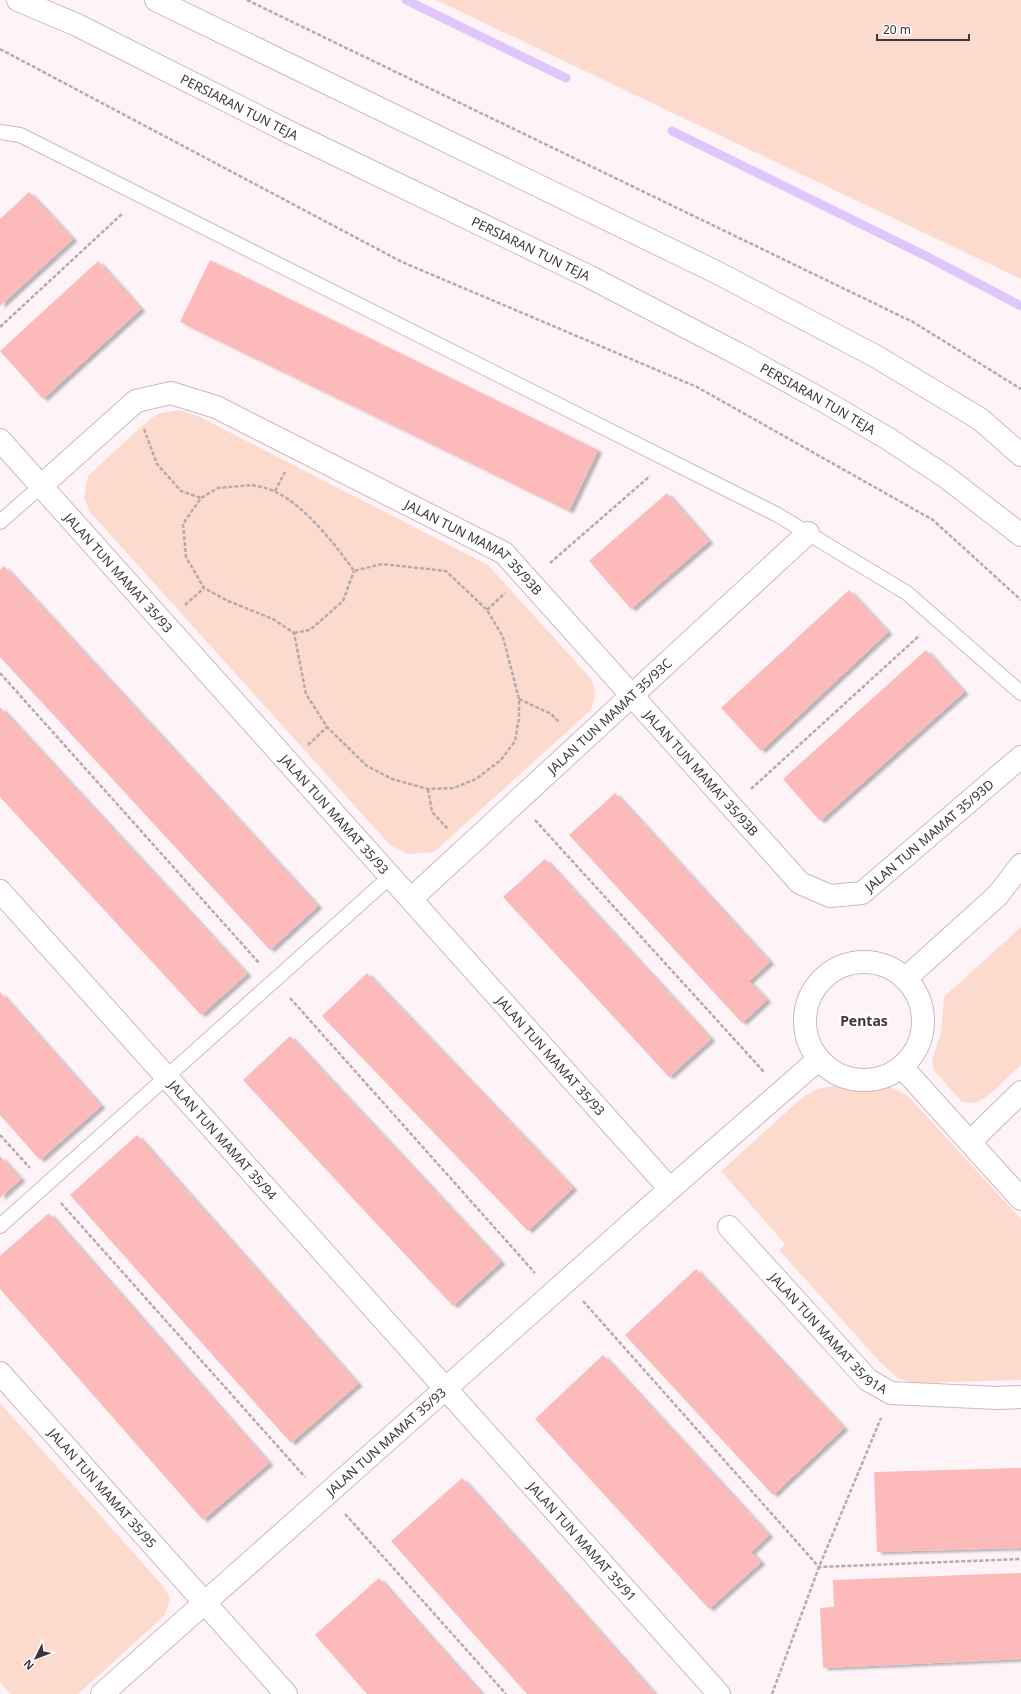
<svg xmlns="http://www.w3.org/2000/svg" width="1021" height="1694" font-family="'Noto Sans',sans-serif">
  <style>
    .green { fill: #fcdacd }
    .lines { fill: none; stroke-linecap: round; stroke-linejoin: round }
    .stream { stroke: #dfc6fb; stroke-width: 9 }
    .building { fill: #fdbabb; filter: url(#shadow) }
    .lane-casing { stroke: #cfb7c0; stroke-width: 16 }
    .street-casing { stroke: #cfb7c0; stroke-width: 24 }
    .primary-casing { stroke: #cfb7c0; stroke-width: 24 }
    .path { stroke: #b5abaf; stroke-width: 2.5; stroke-dasharray: 4 2; stroke-linecap: butt }
    .lane { stroke: #fff; stroke-width: 14 }
    .street { stroke: #fff; stroke-width: 22 }
    .primary { stroke: #fff; stroke-width: 22 }
    .labels { text-anchor: middle; stroke-width: 4; stroke-linejoin: round; paint-order: stroke }
    .street-label { font-size: 13px; fill: #3f3639; stroke: #fff }
    .neighbourhood-label { font-size: 14px; font-weight: bold; fill: #3f3639; stroke: #fff }
  </style>
  <defs>
    <filter id="shadow"><feDropShadow dx="4.5" dy="2.5" stdDeviation="1" flood-color="#0004"/></filter>
  </defs>
  <rect width="100%" height="100%" fill="#fef4f8"/>
  <g class="green">
    <path d="M436,0h585v279z"/>
    <path d="M179,410l21,7 288,148 104,115 3,13 -4,17 -157,142 -26,2 -18,-9 -300,-333 -6,-14 4,-22 55,-51 14,-11z"/>
    <path d="M1021,927v138l-32,30 -13,8 -14,-1 -28,-32 -2,-10 9,-27 3,-36z"/>
    <path d="M833,1086l27,5 30,-4 17,8 114,124v161l-105,3 -17,-4 -18,-16 -102,-113 6,-6 -64,-73 82,-74 15,-8z"/>
    <path d="M0,1403l163,183 7,12 -5,17 -87,79h-67l-11,-12z"/>
  </g>
  <g class="lines">
    <g class="stream">
      <path d="M406,0l160,78"/>
      <path d="M672,131l256,126 93,49"/>
    </g>
  </g>
  <g class="building">
    <path d="M29,192l44,47 -73,67v-87z"/>
    <path d="M210,260l388,190 -29,61 -389,-189z"/>
    <path d="M98,261l43,48 -98,90 -43,-48z"/>
    <path d="M667,493l42,48 -78,68 -42,-48z"/>
    <path d="M4,566l314,340 -48,44 -270,-293v-87z"/>
    <path d="M849,590l39,42 -127,119 -40,-43z"/>
    <path d="M926,650l38,42 -144,129 -37,-42z"/>
    <path d="M0,707l247,267 -46,41 -201,-218z"/>
    <path d="M615,793l155,169 -21,19 18,19 -25,23 -173,-188z"/>
    <path d="M545,859l166,180 -42,38 -166,-180z"/>
    <path d="M367,973l206,215 -45,43 -206,-215z"/>
    <path d="M0,992l101,114 -61,54 -40,-45z"/>
    <path d="M290,1036l211,226 -48,44 -210,-226z"/>
    <path d="M137,1135l221,249 -67,59 -221,-248z"/>
    <path d="M0,1156l21,23 -21,19z"/>
    <path d="M49,1213l220,250 -66,57 -203,-231v-33z"/>
    <path d="M696,1269l148,159 -71,67 -148,-160z"/>
    <path d="M603,1355l166,180 -18,17 10,10 -52,47 -174,-190z"/>
    <path d="M1021,1468v80l-144,4 -3,-80z"/>
    <path d="M462,1478l71,79 122,137h-128l-89,-100 -47,-53z"/>
    <path d="M1021,1573v86l-198,9 -3,-60 14,-1 -1,-27z"/>
    <path d="M379,1578l44,50 59,66h-115l-52,-59z"/>
  </g>
  <g class="lines">
    <defs>
      <g id="lane">
        <path d="M0,132l20,3 756,379 131,79 114,100"/>
        <path d="M0,522l41,-36"/>
        <path d="M0,1226l391,-350"/>
      </g>
      <g id="street">
        <path id="s1" d="M0,440l670,749"/>
        <path id="s2" d="M41,486l95,-85 35,-8 45,14 288,146 296,330 30,13 32,-3 159,-136"/>
        <path id="s3" d="M0,891l719,803"/>
        <path id="s4" d="M411,899l397,-366"/>
        <circle cx="864" cy="1021" r="59"/>
        <path d="M905,979l93,-84 23,-30"/>
        <path d="M902,1067l119,132"/>
        <path d="M970,1142l51,-50"/>
        <path id="s5" d="M729,1227l139,153 23,13 106,5 24,-1"/>
        <path id="s6" d="M0,1373l286,321"/>
        <path id="s7" d="M102,1694l568,-505 149,-130"/>
      </g>
      <g id="primary">
        <path id="s8" d="M18,0l59,25 212,107 299,144 152,79 82,45 65,38 59,39 75,58"/>
        <path d="M156,0l562,273 159,84 103,62 41,36"/>
      </g>
    </defs>
    <use href="#lane" class="lane-casing"/>
    <use href="#street" class="street-casing"/>
    <use href="#primary" class="primary-casing"/>
    <g class="path">
      <path d="M247,0l666,322 108,67"/>
      <path d="M0,49l402,213 295,125 236,133 88,80"/>
      <path d="M0,327l123,-114"/>
      <path d="M144,429l13,35 24,27 20,7"/>
      <path d="M252,485c8,2 17,3 24,7 30,15 59,52 78,79l28,-7 64,7 41,39 16,27 16,62v19l-4,23 -14,19 -25,19 -22,9 -26,1 -36,-10 -25,-13 -40,-39 -21,-33 -12,-61 -21,-14 -45,-18 -24,-13 -18,-31 -3,-33 18,-26 17,-10z"/>
      <path d="M275,491l10,-19"/>
      <path d="M550,563l100,-87"/>
      <path d="M185,605l19,-17"/>
      <path d="M487,610l18,-17"/>
      <path d="M294,633l16,-3 33,-29 11,-30"/>
      <path d="M0,673l260,291"/>
      <path d="M519,699l32,15 9,9"/>
      <path d="M308,745l19,-18"/>
      <path d="M428,789l4,23 16,17"/>
      <path d="M751,789l169,-154"/>
      <path d="M535,820l229,252"/>
      <path d="M290,998l245,275"/>
      <path d="M0,1135l30,33"/>
      <path d="M61,1203l244,274"/>
      <path d="M583,1301l236,266 202,-8"/>
      <path d="M345,1514l161,180"/>
      <path d="M772,1694l47,-127 62,-149"/>
    </g>
    <use href="#lane" class="lane"/>
    <use href="#street" class="street"/>
    <use href="#primary" class="primary"/>
  </g>
  <g class="labels">
    <g class="street-label">
      <text dy="5" stroke="none"><textPath href="#s8" startOffset="246">PERSIARAN TUN TEJA</textPath></text>
      <text dy="5" stroke="none"><textPath href="#s8" startOffset="570">PERSIARAN TUN TEJA</textPath></text>
      <text dy="5" stroke="none"><textPath href="#s8" startOffset="894">PERSIARAN TUN TEJA</textPath></text>
      <text dy="5" stroke="none"><textPath href="#s2" startOffset="505">JALAN TUN MAMAT 35/93B</textPath></text>
      <text dy="5" stroke="none"><textPath href="#s1" startOffset="178">JALAN TUN MAMAT 35/93</textPath></text>
      <text dy="5" stroke="none"><textPath href="#s4" startOffset="270">JALAN TUN MAMAT 35/93C</textPath></text>
      <text dy="5" stroke="none"><textPath href="#s2" startOffset="829">JALAN TUN MAMAT 35/93B</textPath></text>
      <text dy="5" stroke="none"><textPath href="#s1" startOffset="502">JALAN TUN MAMAT 35/93</textPath></text>
      <text dy="5" stroke="none"><textPath href="#s2" startOffset="1130">JALAN TUN MAMAT 35/93D</textPath></text>
      <text dy="5" stroke="none"><textPath href="#s1" startOffset="826">JALAN TUN MAMAT 35/93</textPath></text>
      <text dy="5" stroke="none"><textPath href="#s3" startOffset="334">JALAN TUN MAMAT 35/94</textPath></text>
      <text dy="5" stroke="none"><textPath href="#s5" startOffset="146">JALAN TUN MAMAT 35/91A</textPath></text>
      <text dy="5" stroke="none"><textPath href="#s7" startOffset="380">JALAN TUN MAMAT 35/93</textPath></text>
      <text dy="5" stroke="none"><textPath href="#s6" startOffset="154">JALAN TUN MAMAT 35/95</textPath></text>
      <text dy="5" stroke="none"><textPath href="#s3" startOffset="873">JALAN TUN MAMAT 35/91</textPath></text>
    </g>
    <g class="neighbourhood-label">
      <text x="864" y="1026">Pentas</text>
    </g>
  </g>
  <g transform="translate(36 1658) rotate(227)" stroke="#ffffff" stroke-width="3" paint-order="stroke">
  <path d="M0-3L7 15L0 10L-7 15Z" fill="#3f3639"/>
  <text y="-6" font-size="11" font-weight="bold" text-anchor="middle" fill="#3f3639">N</text>
  </g>
  <path d="M877 34v6h92v-6" fill="none" stroke="#3f3639" stroke-width="2"/>
  <text x="883" y="34" font-size="12" fill="#3f3639" stroke="#ffffff" stroke-width="3" paint-order="stroke">20 m</text>
</svg>
